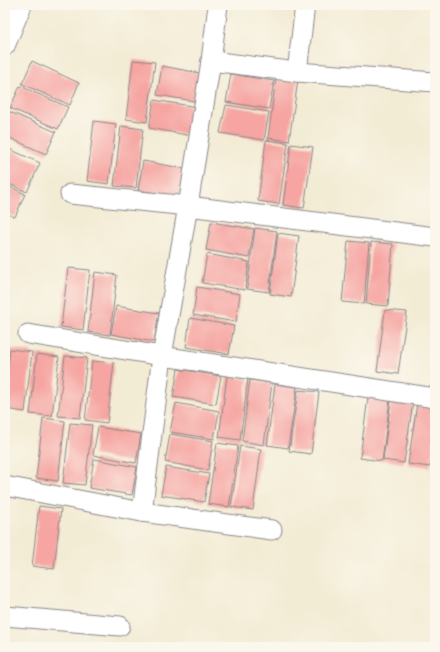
<svg xmlns="http://www.w3.org/2000/svg" width="440" height="652" font-family="Itim,sans-serif">
  <style>
    .building { fill: #f6a5a2 }
    .lines { fill: none; stroke-linecap: round; stroke-linejoin: round }
    .minor-casing { stroke: #8a8788; stroke-width: 21 }
    .minor { stroke: #fff; stroke-width: 19 }
  </style>
  <rect width="100%" height="100%" fill="#fbf7ec"/>
  <filter id="ink" filterUnits="userSpaceOnUse"><feTurbulence type="fractalNoise" baseFrequency=".025" numOctaves="2"/><feDisplacementMap in="SourceGraphic" scale="8" xChannelSelector="R" yChannelSelector="G"/><feConvolveMatrix kernelMatrix="1 2 1 2 8 2 1 2 1" color-interpolation-filters="sRGB"/></filter>
  <filter id="wash" filterUnits="userSpaceOnUse"><feTurbulence type="fractalNoise" baseFrequency=".012" numOctaves="4" result="noise"/><feDisplacementMap in="SourceGraphic" scale="16" xChannelSelector="R" yChannelSelector="G"/><feGaussianBlur stdDeviation="0.9" result="paint"/><feColorMatrix in="noise" values="0 0 0 0 0 0 0 0 0 0 0 0 0 0 0 0 0 1.4 0 .05"/><feComposite in="paint" operator="in"/></filter>
  <g filter="url(#wash)">
    <rect width="100%" height="100%" fill="#f3ecd5"/>
    <g id="blocks">
      <g class="building">
        <path d="M133,60l22,2 -8,60 -21,-3z"/>
        <path d="M32,61l47,22 -9,22 -48,-21z"/>
        <path d="M162,66l43,8 -5,28 -43,-7z"/>
        <path d="M231,74l43,7 -5,28 -43,-7z"/>
        <path d="M276,77l22,3 -9,61 -21,-3z"/>
        <path d="M20,86l48,21 -10,22 -48,-21z"/>
        <path d="M154,100l43,7 -5,29 -43,-8z"/>
        <path d="M226,105l43,7 -5,28 -44,-7z"/>
        <path d="M8,111l48,21 -10,22 -41,-18v-18z"/>
        <path d="M94,121l22,3 -7,60 -22,-3z"/>
        <path d="M121,126l22,3 -7,59 -22,-2z"/>
        <path d="M266,140l22,3 -9,61 -21,-3z"/>
        <path d="M291,144l22,3 -9,61 -21,-3z"/>
        <path d="M5,147l35,16 -13,29 -22,-10z"/>
        <path d="M143,161l43,8 -5,28 -43,-7z"/>
        <path d="M5,184l20,10 -10,23 -10,-4z"/>
        <path d="M211,222l43,7 -5,29 -43,-8z"/>
        <path d="M255,228l22,3 -8,61 -22,-3z"/>
        <path d="M278,233l21,3 -8,61 -21,-3z"/>
        <path d="M348,241l21,2 -5,61 -22,-2z"/>
        <path d="M371,242l22,2 -5,62 -22,-2z"/>
        <path d="M207,254l42,8 -4,28 -43,-7z"/>
        <path d="M68,268l22,2 -7,60 -22,-3z"/>
        <path d="M95,272l22,3 -7,60 -22,-3z"/>
        <path d="M197,287l43,7 -4,28 -43,-7z"/>
        <path d="M116,306l43,7 -5,29 -43,-8z"/>
        <path d="M385,310l22,2 -9,62 -21,-3z"/>
        <path d="M190,318l44,8 -5,28 -43,-7z"/>
        <path d="M10,349l22,3 -7,60 -20,-3v-15z"/>
        <path d="M37,354l22,3 -7,59 -22,-2z"/>
        <path d="M65,356l22,2 -7,60 -22,-2z"/>
        <path d="M92,361l22,2 -7,60 -22,-3z"/>
        <path d="M178,369l43,7 -5,28 -43,-7z"/>
        <path d="M227,376l21,3 -8,61 -21,-3z"/>
        <path d="M250,380l22,3 -8,62 -22,-4z"/>
        <path d="M275,384l22,3 -9,61 -21,-3z"/>
        <path d="M298,390l21,2 -8,62 -22,-3z"/>
        <path d="M368,397l22,3 -8,61 -22,-3z"/>
        <path d="M391,399l22,3 -9,61 -21,-3z"/>
        <path d="M176,403l43,8 -5,28 -44,-7z"/>
        <path d="M417,403l18,2v26l-5,36 -22,-3z"/>
        <path d="M43,418l22,3 -7,60 -22,-3z"/>
        <path d="M70,423l22,2 -7,60 -22,-2z"/>
        <path d="M98,427l43,7 -5,29 -43,-8z"/>
        <path d="M170,434l43,7 -5,29 -43,-8z"/>
        <path d="M217,443l21,3 -9,61 -21,-3z"/>
        <path d="M240,446l21,3 -8,61 -22,-3z"/>
        <path d="M94,459l43,8 -5,28 -43,-7z"/>
        <path d="M166,467l43,7 -5,28 -43,-7z"/>
        <path d="M39,506l22,3 -7,60 -22,-3z"/>
      </g>
    </g>
  </g>
  <g filter="url(#ink)">
    <use href="#blocks" fill-opacity="0" stroke="#8a8788" stroke-width="1"/>
    <g class="lines">
      <defs>
        <g id="minor">
          <path d="M5,46l17,-41"/>
          <path d="M211,61l86,11 138,10"/>
          <path d="M297,72l8,-67"/>
          <path d="M70,194l118,12 247,31"/>
          <path d="M28,334l134,22 273,42"/>
          <path d="M5,486l137,26 130,18"/>
          <path d="M142,512l20,-156 26,-150 23,-145 7,-56"/>
          <path d="M5,616l115,10"/>
        </g>
      </defs>
      <use href="#minor" class="minor-casing"/>
      <use href="#minor" class="minor"/>
    </g>
  </g>
  <rect width="440" height="652" fill="none" stroke="#fbf7ec" stroke-width="20"/>
</svg>
